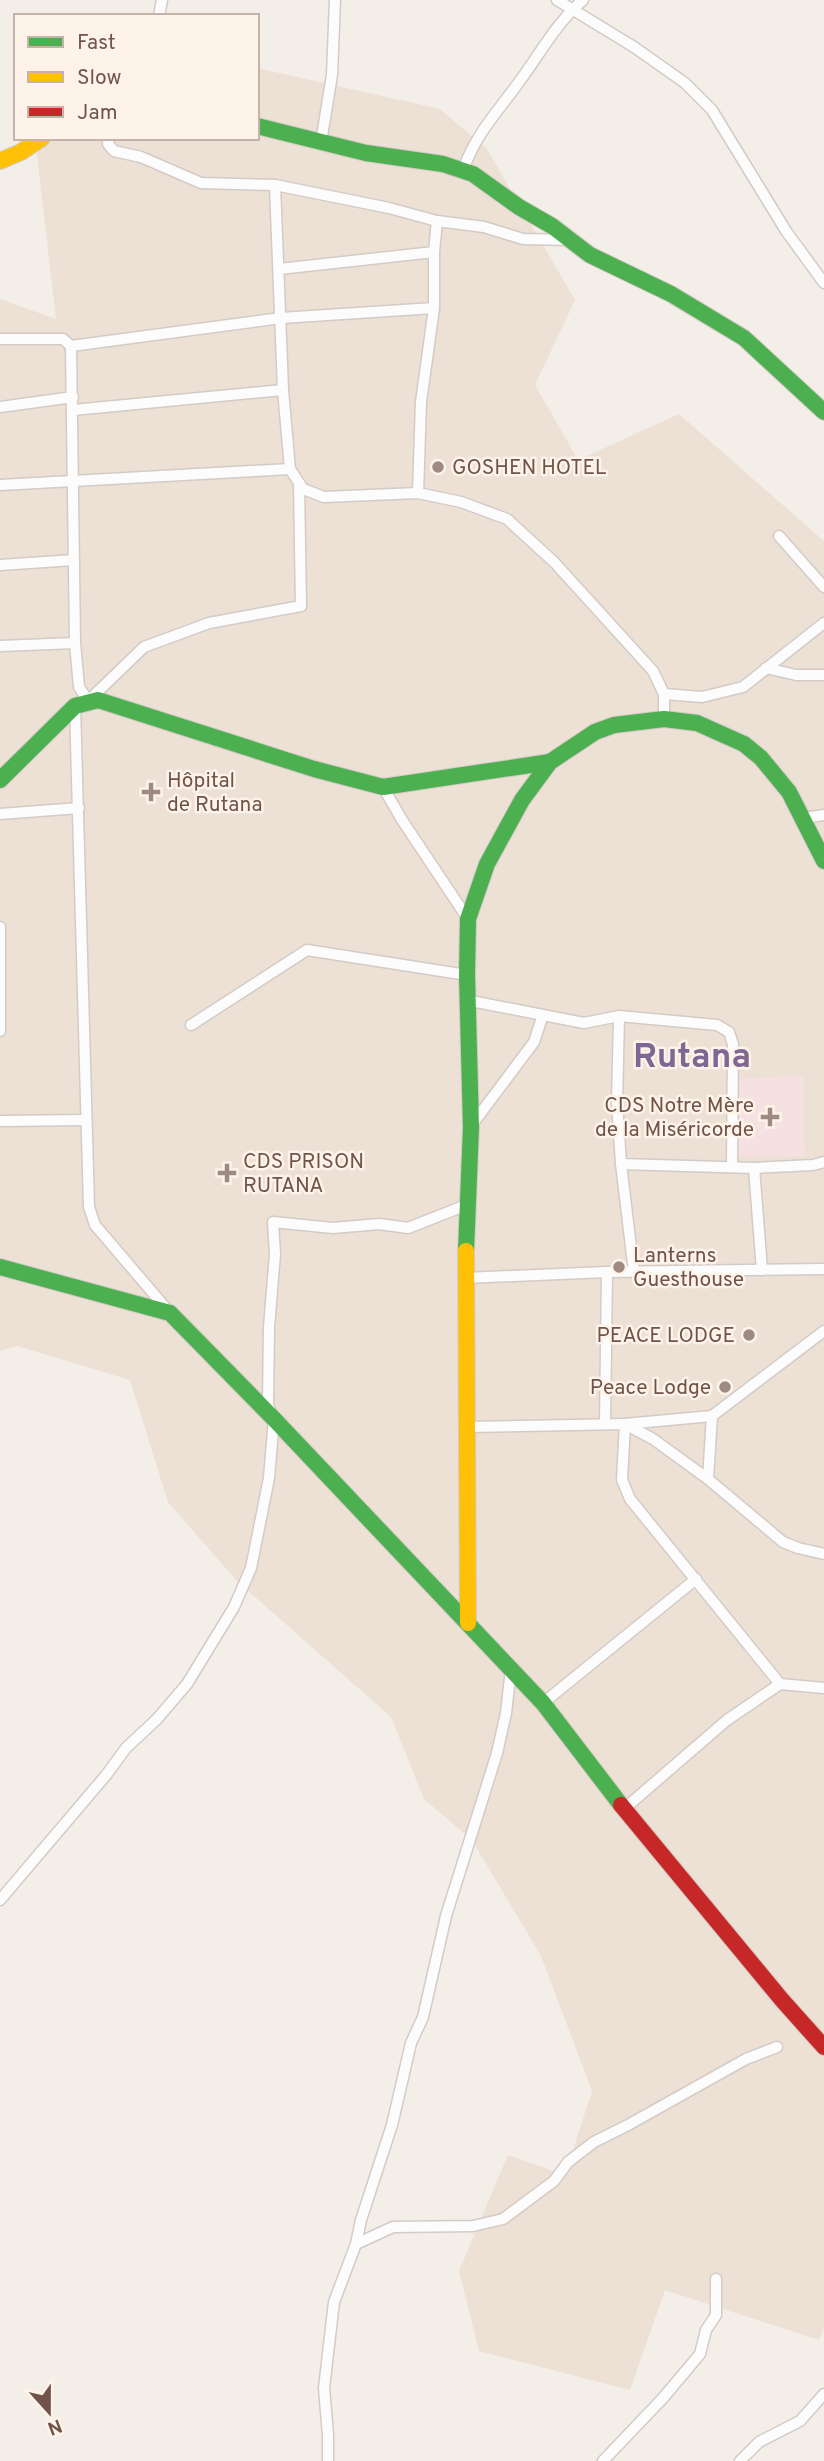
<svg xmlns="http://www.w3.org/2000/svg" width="824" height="2461" font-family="Overpass,sans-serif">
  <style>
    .residential { fill: #ede0d5 }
    .medical { fill: #f6e1e2 }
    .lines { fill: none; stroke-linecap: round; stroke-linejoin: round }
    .street-casing { stroke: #d3cbc6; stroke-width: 13 }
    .fast-casing { stroke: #d3cac4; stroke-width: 18 }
    .slow-casing { stroke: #d3cac4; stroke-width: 18 }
    .jam-casing { stroke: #d3cac4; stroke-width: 18 }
    .street { stroke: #fdfcfc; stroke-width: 10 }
    .fast { stroke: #4caf50; stroke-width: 16 }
    .slow { stroke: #ffc107; stroke-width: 16 }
    .jam { stroke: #c62828; stroke-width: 16 }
    .poi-dot { fill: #9e8a82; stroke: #fef3e8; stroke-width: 2.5 }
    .labels { text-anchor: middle; stroke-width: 5; stroke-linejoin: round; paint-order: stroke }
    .poi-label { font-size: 21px; fill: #70544b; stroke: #fef3e8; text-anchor: start }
    .town-label { font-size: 35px; font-weight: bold; fill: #7f6693; stroke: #fef3e8 }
  </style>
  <rect width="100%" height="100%" fill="#f4eee8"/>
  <path class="residential" d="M257,68l183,41 47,40 88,151 -40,85 43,75 101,-46 145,127v1787l-5,12 -154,-50 -35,100 -151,-39 -20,-80 49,-116 57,20 27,-84 -51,-135 -69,-116 -48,-41 -33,-82 -154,-136 -69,-79 -38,-122 -113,-34 -17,5v-1052l56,20 -21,-181h222z"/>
  <path class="medical" d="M803,1076l2,80 -67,1 -1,-78z"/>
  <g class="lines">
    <defs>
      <g id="street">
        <path d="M557,0l77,47 51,36 27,27 74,121 38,52"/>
        <path d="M159,16l3,-16"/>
        <path d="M109,138l-1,6 6,7 27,6 60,26 74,2 114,23 48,13 47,6 39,12 48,1"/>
        <path d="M321,142l11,-67 3,-75"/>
        <path d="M463,170c14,-38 33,-56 56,-88 21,-28 37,-59 64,-82"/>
        <path d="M275,185l8,205 7,79"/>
        <path d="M279,269l155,-17"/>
        <path d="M0,339h63l8,7 210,-28 153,-10"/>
        <path d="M71,346l4,297 4,44 9,14 56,-54 65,-24 92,-17 -2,-123"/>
        <path d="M0,407l73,-10"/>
        <path d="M73,410l210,-20"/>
        <path d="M0,485l290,-16 13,20 21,8 94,-4 43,9 46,17 47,43 99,109 11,23v25"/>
        <path d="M418,493l3,-91 13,-94v-56l3,-31"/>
        <path d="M779,536l45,51"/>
        <path d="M0,565l74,-5"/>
        <path d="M0,646l75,-3"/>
        <path d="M766,668l30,7h28"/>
        <path d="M664,694l38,3 41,-10 81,-64"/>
        <path d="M75,706l14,501 6,18 75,88"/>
        <path d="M383,787l19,33 66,99"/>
        <path d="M0,814l79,-6"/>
        <path d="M804,818l20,-3"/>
        <path d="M0,927v104"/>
        <path d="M466,1000l118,23 35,-7"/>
        <path d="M191,1025l116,-75 160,25"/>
        <path d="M0,1121l86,-1"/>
        <path d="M471,1126l63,-84 9,-27"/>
        <path d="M621,1164l133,4"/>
        <path d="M762,1270l-8,-102 59,-3 11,-3"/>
        <path d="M634,1272l-13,-108 -4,-61 2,-87 98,9 12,7 4,12 -1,123"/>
        <path d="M465,1278l142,-6 217,-3"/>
        <path d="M712,1416l-87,8 -3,56 8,19 150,185 44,4"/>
        <path d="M605,1423l2,-151"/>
        <path d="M468,1427l157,-3 28,15 55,40 75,63 15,6 26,6"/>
        <path d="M708,1479l4,-63 112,-85"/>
        <path d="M543,1703l153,-124"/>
        <path d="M624,1809l103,-89 53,-36"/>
        <path d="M0,1900l107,-126 19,-26 31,-29 30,-35 47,-77 17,-39 18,-90 5,-59 -6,-14 1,-78 6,-73 -2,-32 60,6 46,-4 29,4 61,-24"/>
        <path d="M356,2244l37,-17 80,-1 30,-7 51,-38 14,-19 26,-20 34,-17 118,-66 31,-12"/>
        <path d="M328,2461v-26l-4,-47 10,-86 22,-58 5,-24 31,-95 19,-82 12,-26 23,-101 51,-163 9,-40 5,-44"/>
        <path d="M603,2461l60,-63 37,-44 6,-24 10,-15v-36"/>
        <path d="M740,2461l19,-19 41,-21 24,-27"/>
      </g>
      <g id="fast">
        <path d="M257,126l109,27 77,11 30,10 46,33 33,19 38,29 81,39 73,44 80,74"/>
        <path d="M0,780l75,-74 23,-6 216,69 69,18 167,-25"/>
        <path d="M466,1251l5,-124 -4,-152 1,-56 19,-55 35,-64 28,-38 45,-30 19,-7 50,-6 33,4 47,21 17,14 28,34 35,69"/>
        <path d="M0,1267l170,46 104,106 269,284 78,102"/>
      </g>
      <g id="slow">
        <path d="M0,161l21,-9 21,-14"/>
        <path d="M466,1251l2,372"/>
      </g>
      <path id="jam" d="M621,1805l161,195 42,47"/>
    </defs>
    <use href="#street" class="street-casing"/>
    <use href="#fast" class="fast-casing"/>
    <use href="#slow" class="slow-casing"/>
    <use href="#jam" class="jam-casing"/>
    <use href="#street" class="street"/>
    <use href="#fast" class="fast"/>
    <use href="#slow" class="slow"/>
    <use href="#jam" class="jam"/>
  </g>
  <g class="poi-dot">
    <circle cx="438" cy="467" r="7"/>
    <path d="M147.5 781.5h7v7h7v7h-7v7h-7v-7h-7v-7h7z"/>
    <path d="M766.5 1106.5h7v7h7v7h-7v7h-7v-7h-7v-7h7z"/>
    <path d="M223.5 1162.5h7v7h7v7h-7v7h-7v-7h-7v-7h7z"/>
    <circle cx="619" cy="1267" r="7"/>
    <circle cx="749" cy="1335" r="7"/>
    <circle cx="725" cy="1387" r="7"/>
  </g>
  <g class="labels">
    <g class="poi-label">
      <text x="452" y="474">GOSHEN HOTEL</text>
      <text x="167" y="787">Hôpital<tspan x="167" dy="24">de Rutana</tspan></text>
      <text x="754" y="1112" text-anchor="end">CDS Notre Mère<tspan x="754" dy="24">de la Miséricorde</tspan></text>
      <text x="243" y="1168">CDS PRISON<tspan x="243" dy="24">RUTANA</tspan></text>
      <text x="633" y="1262">Lanterns<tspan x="633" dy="24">Guesthouse</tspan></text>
      <text x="735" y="1342" text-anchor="end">PEACE LODGE</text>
      <text x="711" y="1394" text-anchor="end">Peace Lodge</text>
    </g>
    <g class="town-label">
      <text x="692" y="1067">Rutana</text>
    </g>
  </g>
  <rect x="14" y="14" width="245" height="126" fill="#fef3e8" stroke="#c5b3a9" stroke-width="2"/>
  <rect x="28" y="37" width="35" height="10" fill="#4caf50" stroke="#c5b3a9" stroke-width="2"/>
  <text x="77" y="49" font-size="21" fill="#70544b">Fast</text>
  <rect x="28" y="72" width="35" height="10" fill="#ffc107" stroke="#c5b3a9" stroke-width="2"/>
  <text x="77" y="84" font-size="21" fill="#70544b">Slow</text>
  <rect x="28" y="107" width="35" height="10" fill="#c62828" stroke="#c5b3a9" stroke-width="2"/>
  <text x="77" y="119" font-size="21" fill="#70544b">Jam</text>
  <g transform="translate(49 2412) rotate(159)" stroke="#fef3e8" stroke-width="5" paint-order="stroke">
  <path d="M0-5L12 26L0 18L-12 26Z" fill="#70544b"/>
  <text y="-10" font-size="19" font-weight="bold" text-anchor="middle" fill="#70544b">N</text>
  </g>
</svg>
